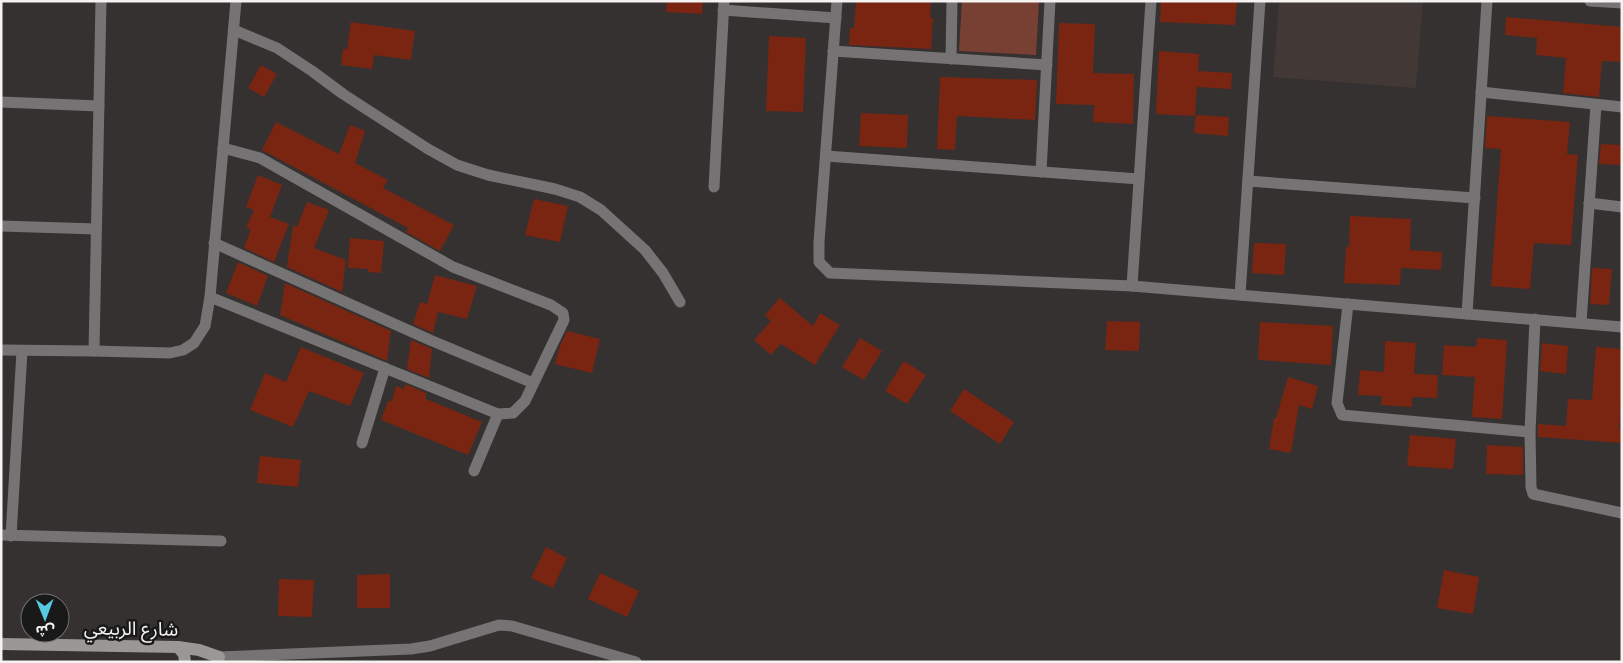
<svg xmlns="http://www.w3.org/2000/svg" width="1623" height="663" font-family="'Space Grotesk','Noto Sans Arabic',sans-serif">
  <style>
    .built { fill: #423836 }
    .green { fill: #784033 }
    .building { fill: #7a2512 }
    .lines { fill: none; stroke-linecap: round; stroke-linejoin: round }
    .street { stroke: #757373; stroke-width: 11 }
    .secondary { stroke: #9a9897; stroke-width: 12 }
    .labels { text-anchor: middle; stroke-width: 5; stroke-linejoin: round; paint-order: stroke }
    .street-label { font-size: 19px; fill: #f5f3f2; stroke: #1a1919 }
  </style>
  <rect width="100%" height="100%" fill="#343130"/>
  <path class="built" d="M1279,1h144l-7,87 -143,-11z"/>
  <path class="green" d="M962,1h77l-3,54 -77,-4z"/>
  <g class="building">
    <path d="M667,1h36l-1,13 -36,-2z"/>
    <path d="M856,1h75l-1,17h3l-2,31 -82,-4 1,-17h4z"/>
    <path d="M1161,1h76l-2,24 -75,-3z"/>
    <path d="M1506,17l116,10v35l-20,-1 -3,36 -36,-4 3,-35 -30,-3 1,-17 -32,-3z"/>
    <path d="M351,22l64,9 -4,29 -37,-5 -2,14 -31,-4 2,-16h4z"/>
    <path d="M1059,23l36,1 -2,49 41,1 -1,50 -40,-2 1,-17 -38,-1z"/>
    <path d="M769,36l37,2 -3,74 -37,-1z"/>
    <path d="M1159,51l40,3 -1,17 34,2 -1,16 -34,-2 -2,29 -39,-2z"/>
    <path d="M261,65l16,9 -13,23 -16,-9z"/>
    <path d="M940,77l97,3 -2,40 -78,-4 -2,34 -18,-1z"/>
    <path d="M861,113l47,2 -1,33 -48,-2z"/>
    <path d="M1196,115l33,2 -1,19 -34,-3z"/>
    <path d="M1487,116l83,6 -3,32 11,1 -7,90 -37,-2 -4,46 -39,-3 10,-137 -16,-1z"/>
    <path d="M276,122l63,32 11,-29 15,6 -10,32 33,17 -5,8 71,37 -14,26 -34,-19 2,-4 -146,-78z"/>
    <path d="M1601,144l21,1v20l-23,-1z"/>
    <path d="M258,175l24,10 -12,32 19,7 -15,38 -30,-14 7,-19 -5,-1 8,-18 -8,-3z"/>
    <path d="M534,199l34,7 -8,36 -35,-7z"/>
    <path d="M307,202l22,8 -15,38 32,12 -4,32 -55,-25 6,-42 4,2z"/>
    <path d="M1350,216l61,3 -1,31 32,2 -1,18 -40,-2 -1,17 -56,-2 2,-36h3z"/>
    <path d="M350,238l34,3 -3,32 -13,-1v-3l-20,-1z"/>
    <path d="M1254,243l32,1 -2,31 -32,-2z"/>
    <path d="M238,262l30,14 -11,30 -31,-13z"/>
    <path d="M1592,268l20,1 -3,36 -19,-1z"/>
    <path d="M435,275l42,11 -10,33 -29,-7 -5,21 -20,-9 7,-22 7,2z"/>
    <path d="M285,283l106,48 -4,30 -107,-46z"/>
    <path d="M780,298l33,28 7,-13 20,12 -25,40 -34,-21 -10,11 -17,-15 17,-19 -6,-6z"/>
    <path d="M1107,321l33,1 -1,29 -34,-1z"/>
    <path d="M1260,322l73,4 -2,39 -73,-5z"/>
    <path d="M567,331l33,8 -8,34 -37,-9 5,-18z"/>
    <path d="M860,338l22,13 -18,29 -22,-13z"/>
    <path d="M1477,338l30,2 -5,79 -30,-2 3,-40 -33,-2 2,-30 32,2z"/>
    <path d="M411,340l21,9 -3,29 -22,-9z"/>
    <path d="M1385,341l31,2 -2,31 24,1 -1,23 -25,-1v10l-31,-2 1,-9 -24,-1 2,-25 24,2z"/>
    <path d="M1542,343l26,3 -2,28 -26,-3z"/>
    <path d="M301,347l63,26 -14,33 -41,-15 -16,36 -43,-17 15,-37 21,9z"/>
    <path d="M1596,347l26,2v41l-3,40h3v13l-84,-6v-13l28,2 2,-27 24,1z"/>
    <path d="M904,361l22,14 -19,29 -22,-13z"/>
    <path d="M1288,377l30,9 -6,23 -13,-4 -8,48 -22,-4 5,-31h2z"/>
    <path d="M405,384l21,9v6l56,23 -14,33 -87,-35 7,-19h4l4,-15 8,3z"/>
    <path d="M964,389l50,33 -14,22 -50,-33z"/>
    <path d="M1410,435l46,4 -3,30 -46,-3z"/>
    <path d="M1487,445l36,2v28l-37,-1z"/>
    <path d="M260,456l41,4 -3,27 -41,-4z"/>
    <path d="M546,547l21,11 -14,30 -22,-10z"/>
    <path d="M1444,570l35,7 -6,37 -36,-6z"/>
    <path d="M600,573l39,18 -12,26 -39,-18z"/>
    <path d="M390,574v34h-33v-33z"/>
    <path d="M279,579l35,1 -2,37 -34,-1z"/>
  </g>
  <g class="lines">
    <g class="street">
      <path d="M837,1l-18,241v20l11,11 302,13 490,41"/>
      <path d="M1590,1l32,2"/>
      <path d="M723,10l113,8"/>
      <path d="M234,30l43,18 35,23 31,23 85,55 29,16 31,10 67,14 25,8 21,13 44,40 18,23 17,29"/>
      <path d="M833,51l214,14"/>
      <path d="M951,59l1,-58"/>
      <path d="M1481,92l141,15"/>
      <path d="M1,102l98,4"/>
      <path d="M826,156l313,23"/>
      <path d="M1041,172l9,-171"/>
      <path d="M1248,181l227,17"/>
      <path d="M714,187l10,-186"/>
      <path d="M1589,203l33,4"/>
      <path d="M1,226l95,3"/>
      <path d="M214,243l216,97 103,43"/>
      <path d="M1132,286l19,-285"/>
      <path d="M1240,295l20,-294"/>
      <path d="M210,297l288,117 15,-1 12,-12 39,-81 -1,-7 -12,-8 -98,-38 -193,-109 -37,-10"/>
      <path d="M1348,304l-11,99 5,12 188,17"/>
      <path d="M1467,314l20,-313"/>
      <path d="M1535,319l-5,113 1,55 2,7 89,19"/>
      <path d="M1581,323l15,-218"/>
      <path d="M1,350l93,1 76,2 13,-3 11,-7 11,-17 5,-29 26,-296"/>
      <path d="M94,351l7,-350"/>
      <path d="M362,443l23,-75"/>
      <path d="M474,471l24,-57"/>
      <path d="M1,535l220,6"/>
      <path d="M11,536l11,-185"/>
      <path d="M219,657l192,-8 19,-3 69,-21 13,1 124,36"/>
    </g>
    <g class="secondary">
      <path d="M1,644l177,3 21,3 20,7"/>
      <path d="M178,647l6,7 1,8"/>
    </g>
  </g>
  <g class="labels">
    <g class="street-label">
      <text transform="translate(131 628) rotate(1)" y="7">شارع الربيعي</text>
    </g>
  </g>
  <rect width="1623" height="663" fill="none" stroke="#f5f3f2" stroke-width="5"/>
  <g transform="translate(45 618) rotate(179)"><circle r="24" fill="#1a1919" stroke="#727070"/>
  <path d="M0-4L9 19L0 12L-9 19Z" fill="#57c9e2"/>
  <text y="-8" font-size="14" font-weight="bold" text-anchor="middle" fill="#f5f3f2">ش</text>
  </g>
</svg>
